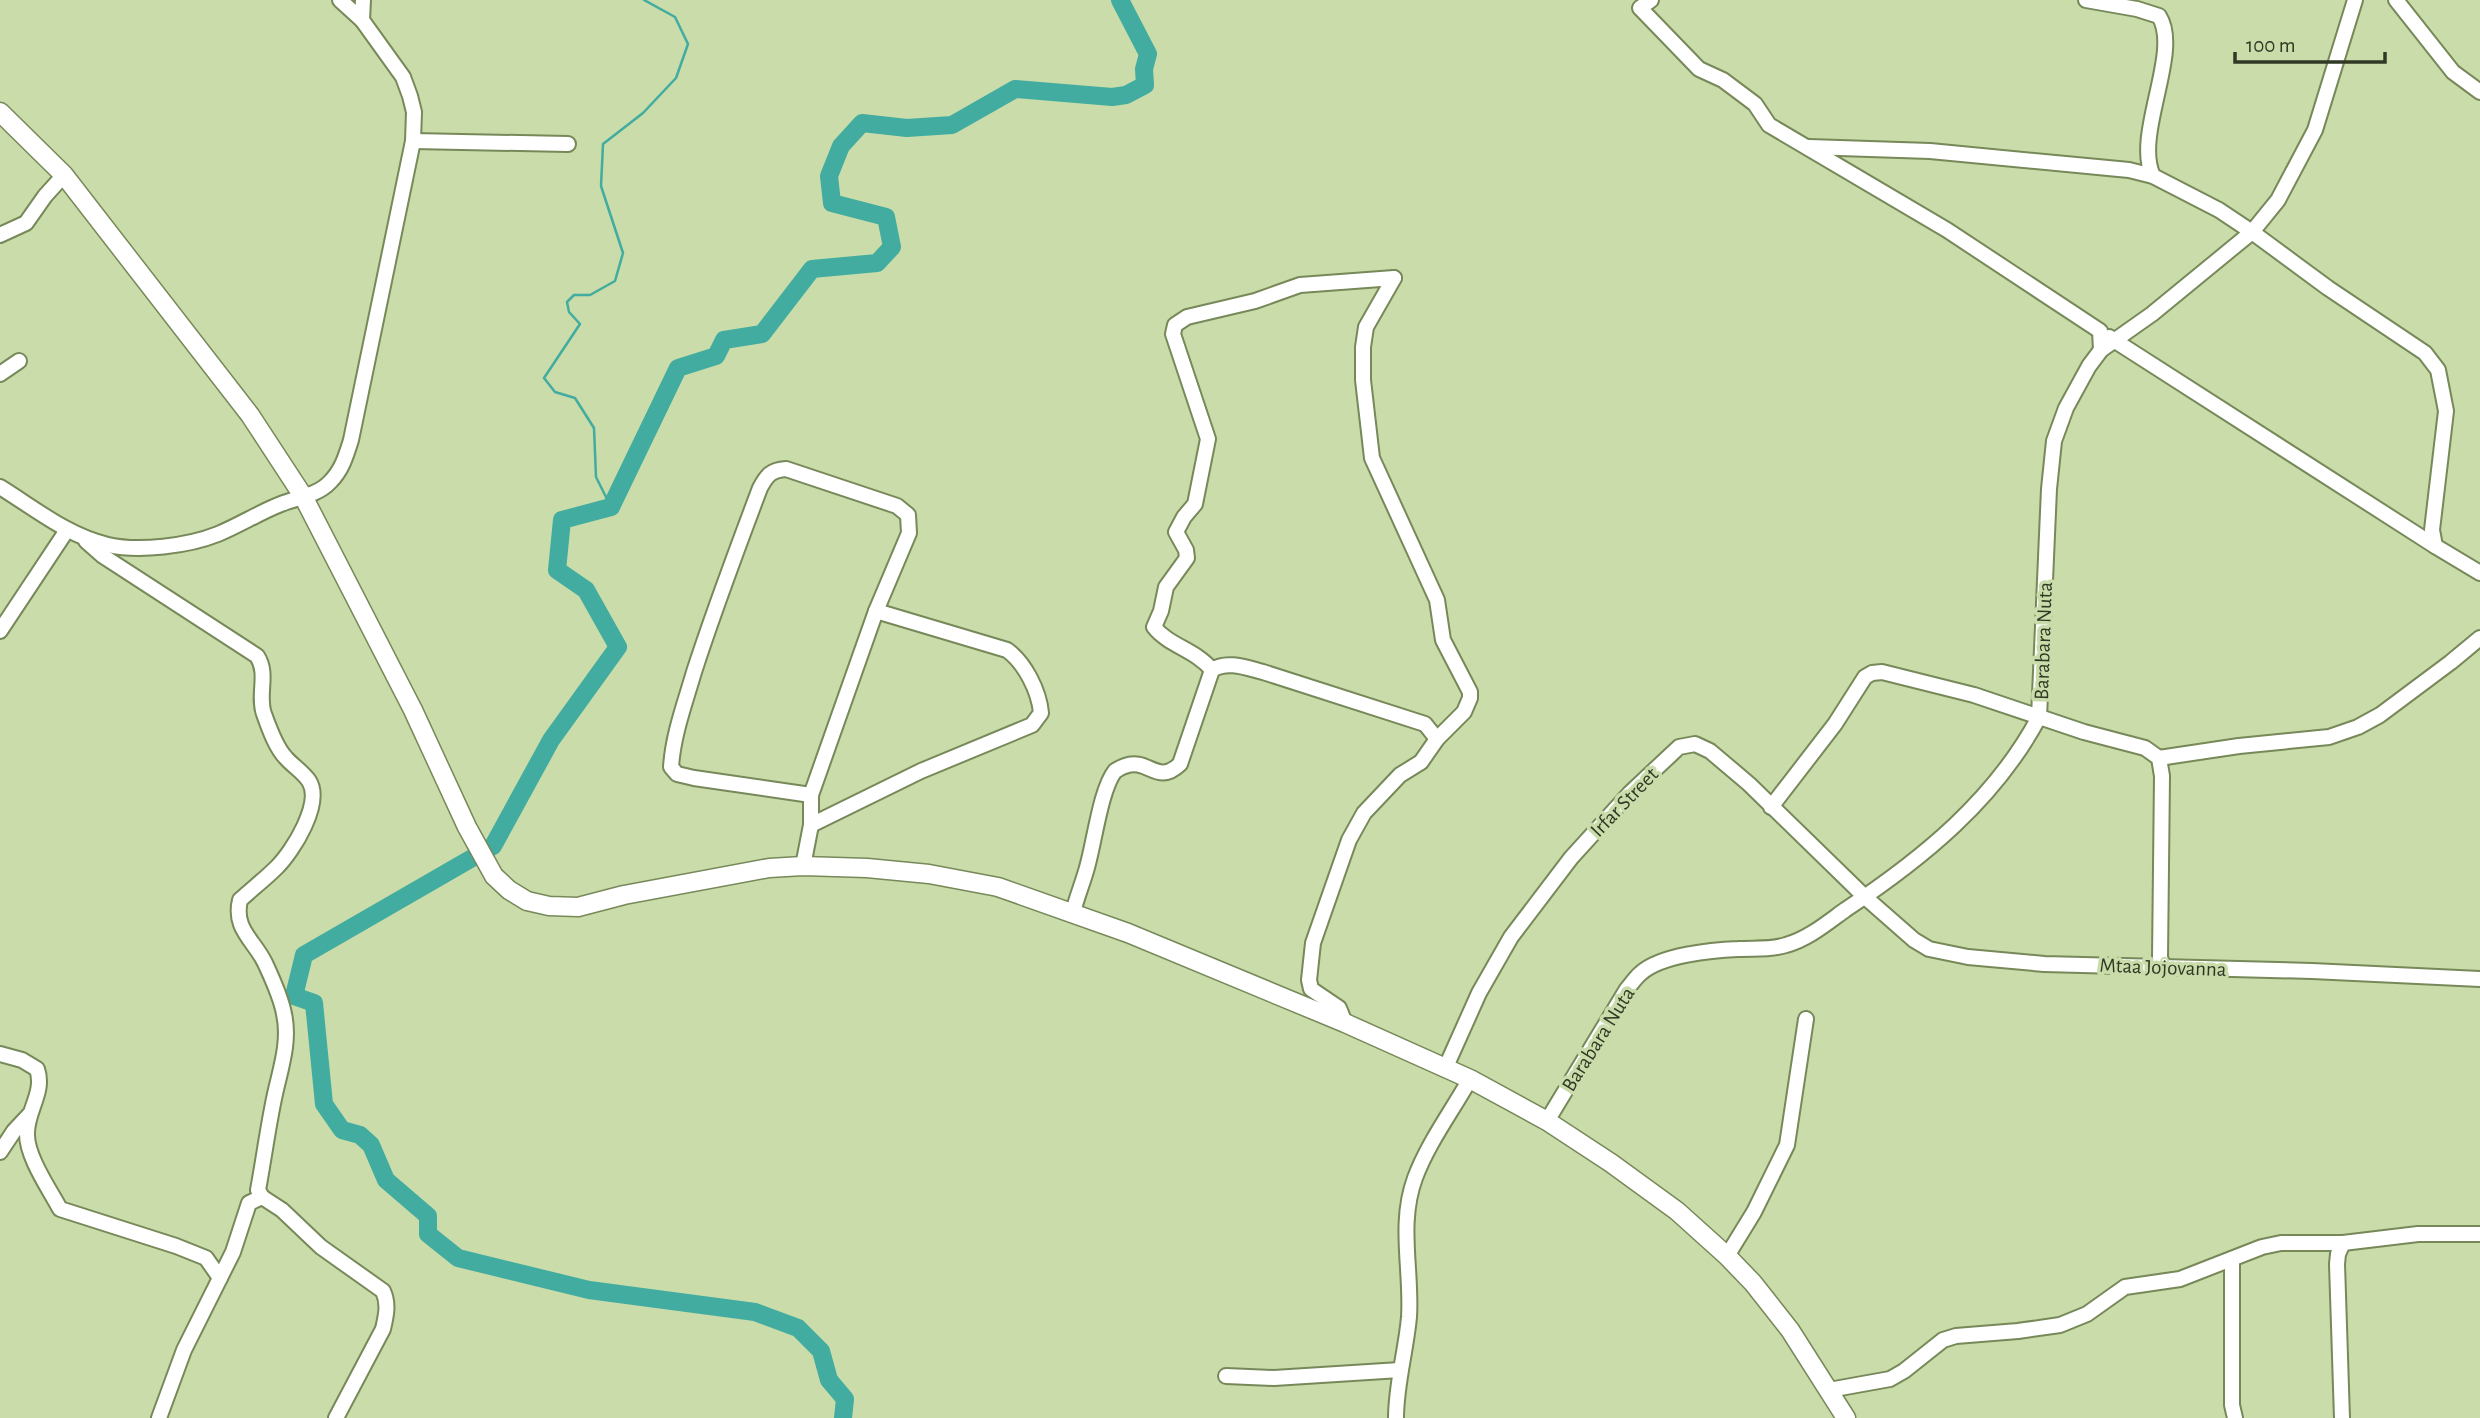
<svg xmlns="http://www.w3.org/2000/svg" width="2480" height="1418" font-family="'Alegreya Sans',sans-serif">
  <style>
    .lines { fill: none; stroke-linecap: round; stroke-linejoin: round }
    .stream { stroke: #41ac9f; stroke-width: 2.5 }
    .river { stroke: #41ac9f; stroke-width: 18 }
    .minor-casing { stroke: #778859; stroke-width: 18 }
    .major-casing { stroke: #778859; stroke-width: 21 }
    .minor { stroke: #fff; stroke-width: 14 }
    .major { stroke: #fff; stroke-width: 18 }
    .labels { text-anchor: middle; stroke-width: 7; stroke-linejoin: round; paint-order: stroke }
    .street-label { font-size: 21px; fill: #313824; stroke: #c9dcaa }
  </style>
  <rect width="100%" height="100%" fill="#c9dcaa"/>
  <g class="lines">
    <path class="stream" d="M611,507l-15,-30 -2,-49 -19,-30 -20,-6 -11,-14 36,-54 -11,-12 -2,-10 7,-7h16l25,-14 8,-28 -22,-67 2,-42 40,-31 33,-35 12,-34 -13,-27 -31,-17"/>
    <path class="river" d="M843,1418l2,-19 -16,-19 -8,-29 -23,-23 -43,-16 -166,-22 -131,-32 -30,-24v-18l-42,-36 -15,-35 -11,-10 -18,-5 -18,-26 -10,-101 -20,-7 10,-41 189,-109 58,-106 67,-93 -32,-57 -29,-20 5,-50 49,-13 67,-139 38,-12 8,-16 38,-6 50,-65 65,-6 15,-16 -6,-30 -54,-14 -3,-27 12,-30 21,-23 45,5 45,-3 63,-36 97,8 14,-2 19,-10 -1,-16 4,-15 -28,-54"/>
    <defs>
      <g id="minor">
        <path d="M340,0l22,20"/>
        <path d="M1651,0l-11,8 59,61 24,11 32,24 14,21 178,105 153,101 1,19"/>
        <path d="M2086,0l51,9 22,7c23,36 -26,119 -6,160"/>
        <path d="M2396,0l57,72 27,20"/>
        <path d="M413,141l155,3"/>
        <path d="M1809,147l121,4 199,19 24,6 66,34 33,22 76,56 97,65 13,17 8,41 -14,119 3,16 45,27"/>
        <path d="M0,235l26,-12 19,-27 19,-21"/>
        <path d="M2109,337l326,209"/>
        <path d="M0,374l19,-13"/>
        <path d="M0,487c34,21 68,49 108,58 31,7 80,1 110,-11 22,-9 42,-22 63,-30 16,-6 37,-9 49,-22 12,-12 16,-26 21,-42l62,-299 1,-29 -4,-16 -7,-19 -41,-57 1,-20"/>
        <path d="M86,541l17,15 154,100c12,18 0,39 7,58 5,14 12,34 22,44 7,8 17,14 23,23 14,22 -16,70 -32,86 -12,12 -25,22 -37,33 -7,29 14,40 25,63 7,15 16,34 19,51 6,27 -3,53 -9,80 -7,32 -11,64 -17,96l4,7"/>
        <path d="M0,631l67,-101"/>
        <path d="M1212,670c-16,-20 -43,-24 -58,-43l7,-16 5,-24 21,-29 -1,-8 -10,-18 8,-15 11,-13 13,-65 -35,-105 2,-9 12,-8 68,-16 45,-16 94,-7"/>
        <path d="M2159,758l80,-12 90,-9 29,-10 22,-12 71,-53 29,-24"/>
        <path d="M1771,807l64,-83 30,-47 7,-4 10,-1 92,23 110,37 61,16 14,10 3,18 -2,182 4,9"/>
        <path d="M811,825l110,-54 111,-46 9,-12c-2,-22 -16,-50 -34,-63l-131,-39"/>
        <path d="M803,866l8,-41v-30l65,-184 33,-78 -1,-18 -11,-9 -111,-37c-15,1 -19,6 -26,19 -23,61 -46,122 -66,184 -9,31 -21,63 -23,95l6,7 17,4 117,17"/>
        <path d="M1073,913c3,-14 9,-28 13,-42 8,-25 14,-81 29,-100 2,-1 8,-5 10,-5 23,-9 32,20 55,-2l32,-94c15,-10 35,-2 51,2l162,52 12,15"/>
        <path d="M1345,1023l-6,-15 -28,-19 -2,-9 4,-37 36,-103 15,-27 36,-38 21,-13 16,-23 27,-27 6,-14v-6l-27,-52 -6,-40 -65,-142 -9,-78v-33l3,-20 28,-49"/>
        <path d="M0,1054l22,6 15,9c8,23 -10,41 -10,64 -1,23 23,57 33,76l116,37 30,12 14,20"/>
        <path d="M1445,1069l34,-76 32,-56 60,-79 59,-65 49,-46 16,-3 15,7 39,33 116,113 49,43 15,9 39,8 76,7 268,7 168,8"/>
        <path d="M1547,1121l80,-132c5,-6 9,-12 14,-16 20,-18 71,-23 97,-24 16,-1 33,1 48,-4 22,-6 41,-22 59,-35 77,-51 150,-110 194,-193l10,-228 5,-48 12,-33 23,-42 12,-16 51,-36 100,-82 26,-32 37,-70 40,-130"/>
        <path d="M0,1152l14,-21 15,-16"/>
        <path d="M1727,1256l27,-44 33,-67 19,-126"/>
        <path d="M2232,1259v146l3,13"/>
        <path d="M1226,1376l48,2 126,-8"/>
        <path d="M1829,1390l61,-11 14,-8 39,-31 13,-4 62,-5 42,-6 27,-11 38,-27 55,-8 82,-32 19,-4h62l75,-9h62"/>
        <path d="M159,1418l25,-68 49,-98 16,-49 13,-6 20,13 39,37 62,44c6,13 3,25 0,38l-47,89"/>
        <path d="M1396,1418c0,-34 10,-67 13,-101 3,-47 -11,-93 6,-139 13,-35 37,-67 55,-99"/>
        <path d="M2342,1418l-5,-154 1,-10 5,-11"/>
      </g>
      <path id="major" d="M0,112l64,63 186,240 53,81 110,214 54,117 27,49 15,14 18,11 22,5 29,1 46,-12 145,-27 34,-2 64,2 62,6 69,13 130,46 217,90 125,56 77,42 64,42 66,48 50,45 26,27 37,47 56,88"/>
    </defs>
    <use href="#minor" class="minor-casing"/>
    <use href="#major" class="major-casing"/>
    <use href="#minor" class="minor"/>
    <use href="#major" class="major"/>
  </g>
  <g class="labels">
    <g class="street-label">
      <text transform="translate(2043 641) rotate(-88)" y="7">Barabara Nuta</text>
      <text transform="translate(1624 802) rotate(-46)" y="7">Irfar Street</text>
      <text transform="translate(2163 967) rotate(2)" y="7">Mtaa Jojovanna</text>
      <text transform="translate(1598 1039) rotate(-58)" y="7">Barabara Nuta</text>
    </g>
  </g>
  <path d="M2235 52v10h150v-10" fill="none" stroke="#313824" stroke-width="3.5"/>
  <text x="2246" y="52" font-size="21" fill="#313824" stroke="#c9dcaa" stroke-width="5" paint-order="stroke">100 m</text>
</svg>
